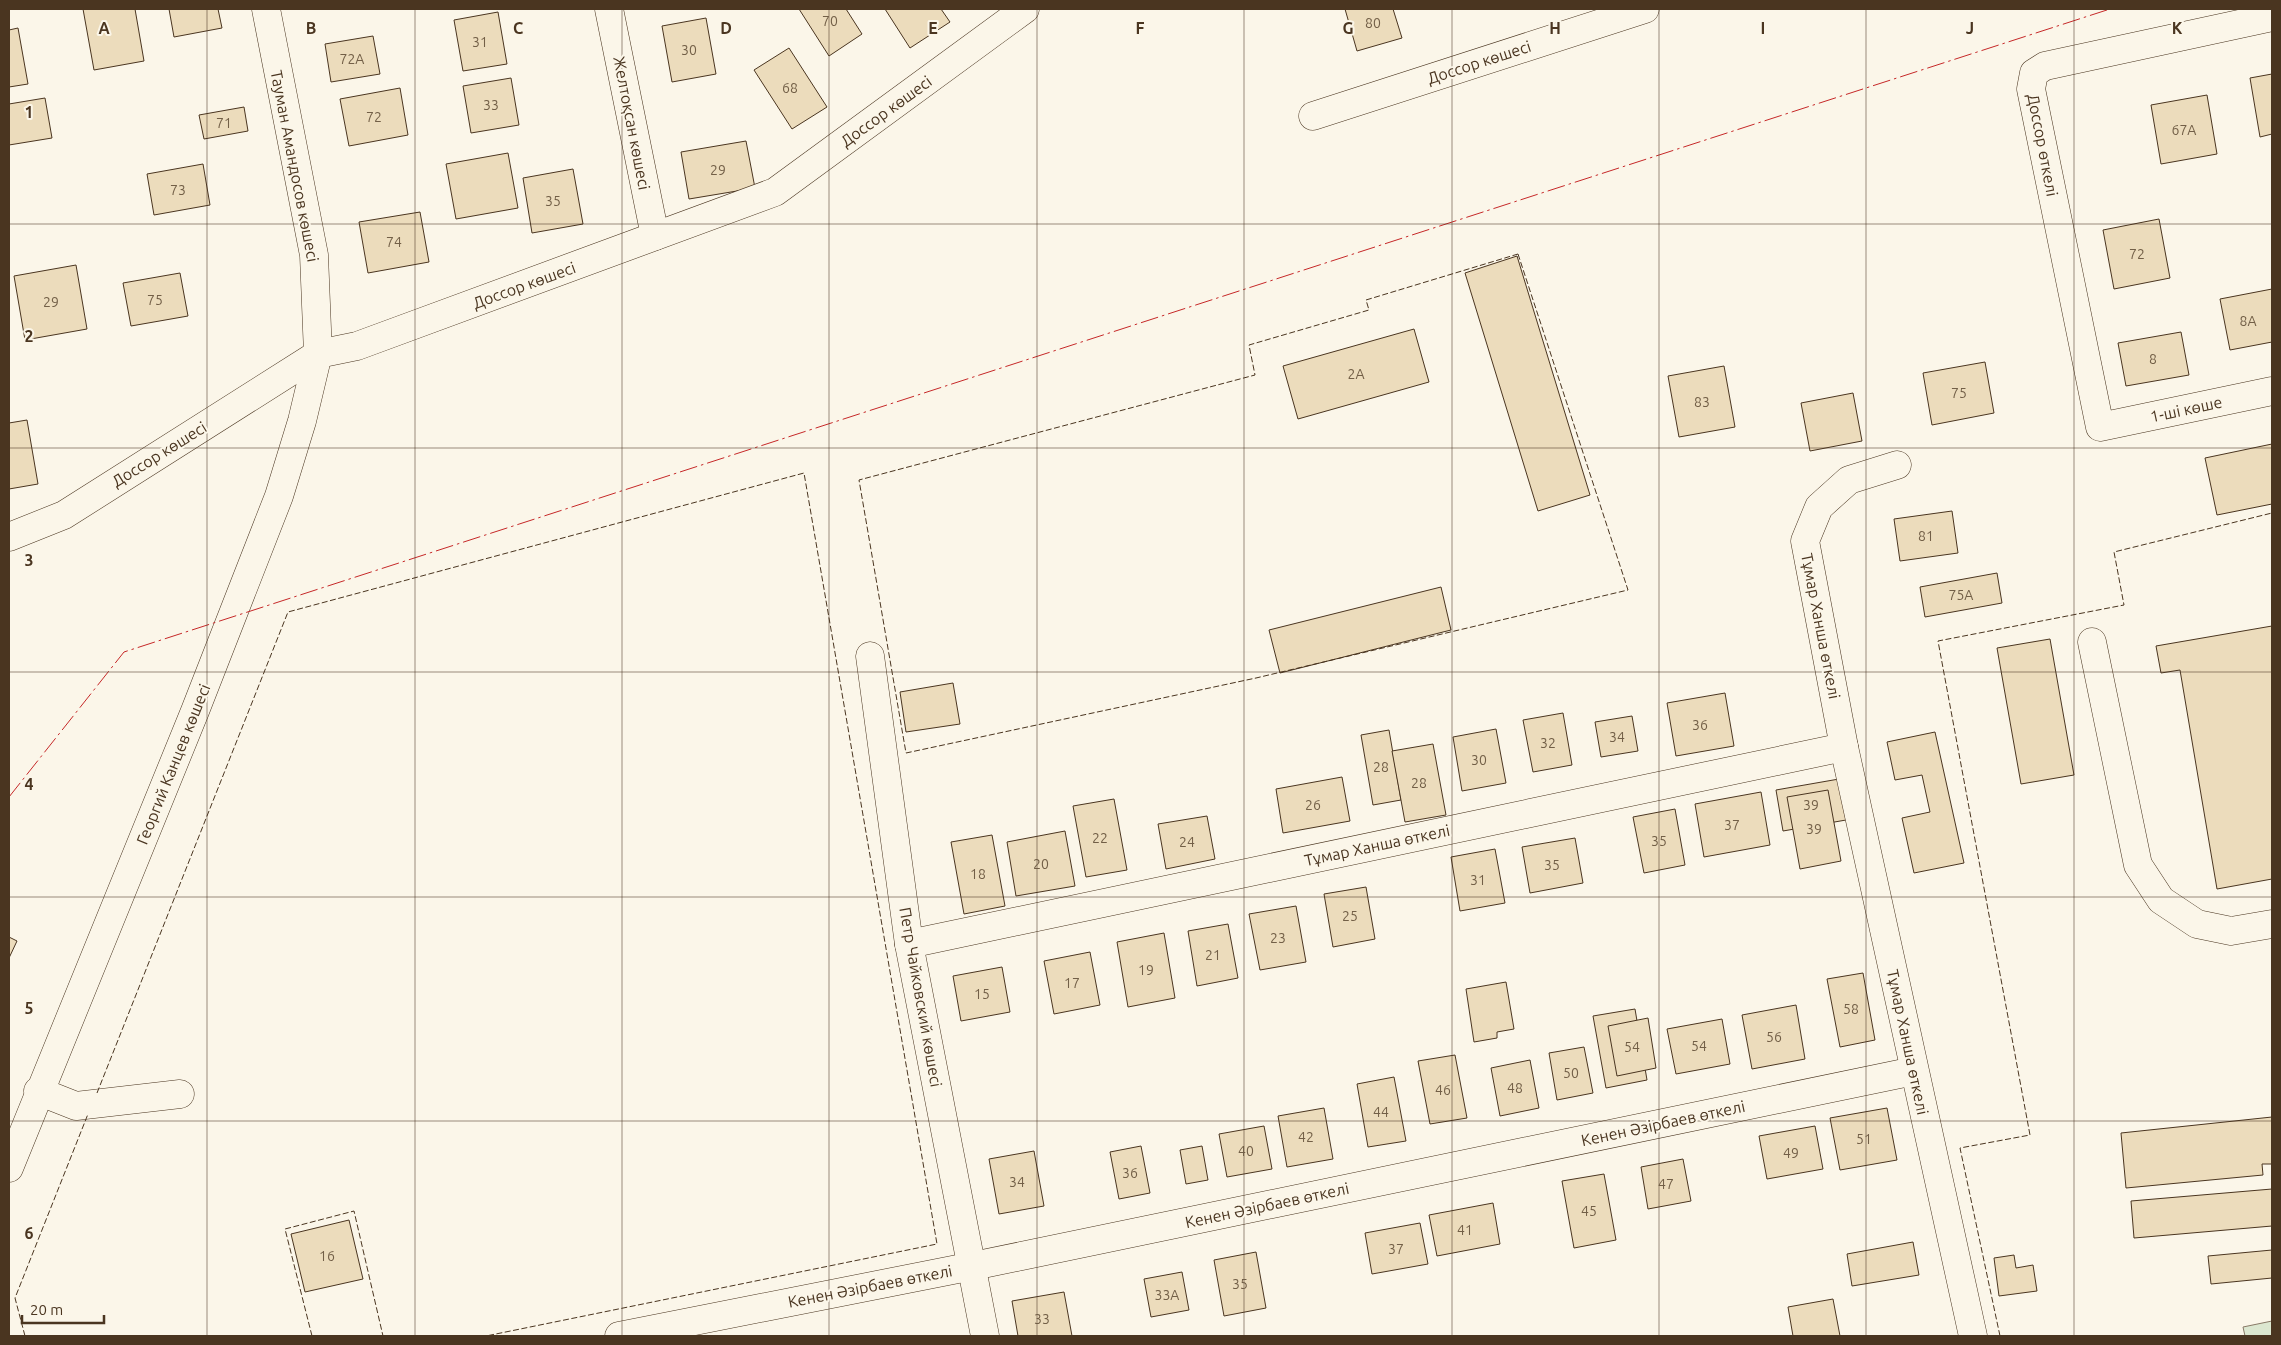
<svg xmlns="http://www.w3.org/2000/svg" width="2281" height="1345" font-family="Ubuntu,sans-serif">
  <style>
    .green { fill: #dce7d0; stroke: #887966 }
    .building { fill: #ecdcbc; stroke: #4a3520 }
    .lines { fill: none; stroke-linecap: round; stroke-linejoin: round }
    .minor-casing { stroke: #4a3520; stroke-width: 29 }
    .major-casing { stroke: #4a3520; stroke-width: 29 }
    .minor { stroke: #fbf6e9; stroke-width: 28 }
    .major { stroke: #fbf6e9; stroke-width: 28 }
    .fence { stroke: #4a3520; stroke-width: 1; stroke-dasharray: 6 2.5; stroke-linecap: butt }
    .power { stroke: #c62828; stroke-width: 1; stroke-dasharray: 18 4 2.5 4; stroke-linecap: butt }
    .grid { fill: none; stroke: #4a3520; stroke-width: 1; stroke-opacity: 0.55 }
    .labels { text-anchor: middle; stroke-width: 4; stroke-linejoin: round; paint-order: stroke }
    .number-label { font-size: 14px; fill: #725f47 }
    .street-label { font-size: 16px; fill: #4a3520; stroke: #fbf6e9 }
    .grid-label { font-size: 16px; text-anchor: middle; font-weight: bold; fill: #4a3520; stroke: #fbf6e9; stroke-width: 4; stroke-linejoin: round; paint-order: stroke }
  </style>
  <rect width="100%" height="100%" fill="#fbf6e9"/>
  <path class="green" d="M2272,1321v15h-27l-2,-9z"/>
  <g class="building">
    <path d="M83,9h52l9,52 -50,9z"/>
    <path d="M169,9h49l4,19 -48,9z"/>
    <path d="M799,9h47l16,25 -33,22z"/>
    <path d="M885,9h56l9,13 -40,26z"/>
    <path d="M1345,9h48l9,29 -45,13z"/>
    <path d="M498,12l9,52 -44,7 -9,-51z"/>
    <path d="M706,18l10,56 -44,8 -10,-56z"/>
    <path d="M18,28l10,56 -19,3v-57z"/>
    <path d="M373,36l7,38 -49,8 -6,-38z"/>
    <path d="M789,48l38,59 -35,22 -38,-59z"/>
    <path d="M2272,74v60l-12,3 -10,-59z"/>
    <path d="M511,78l8,47 -48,8 -8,-47z"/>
    <path d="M400,88l8,47 -59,11 -9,-47z"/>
    <path d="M2207,95l10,59 -56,10 -10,-59z"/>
    <path d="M45,98l7,40 -43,7v-41z"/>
    <path d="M244,107l4,24 -44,8 -5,-24z"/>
    <path d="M746,141l9,47 -66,11 -8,-47z"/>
    <path d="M508,153l10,55 -62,11 -10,-55z"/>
    <path d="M203,164l7,41 -56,10 -7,-41z"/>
    <path d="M573,169l10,55 -51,9 -9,-55z"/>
    <path d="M420,212l9,50 -61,11 -9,-51z"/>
    <path d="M2159,219l11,59 -56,11 -11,-59z"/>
    <path d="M1517,256l73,239 -52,16 -73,-238z"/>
    <path d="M76,265l11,64 -62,11 -11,-64z"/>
    <path d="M180,273l8,43 -57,10 -8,-43z"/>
    <path d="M2272,289v53l-42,8 -10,-51z"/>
    <path d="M1414,329l15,53 -131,37 -15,-53z"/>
    <path d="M2181,332l8,43 -63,11 -8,-43z"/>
    <path d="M1985,362l9,51 -62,12 -9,-52z"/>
    <path d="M1724,366l11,61 -56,10 -11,-61z"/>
    <path d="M1853,393l9,48 -52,10 -9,-48z"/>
    <path d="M27,420l11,64 -29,5v-66z"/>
    <path d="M2272,444v60l-55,11 -12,-57z"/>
    <path d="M1952,511l6,42 -58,8 -6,-42z"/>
    <path d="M1997,573l5,30 -77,14 -5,-30z"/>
    <path d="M1441,587l10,43 -171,43 -11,-43z"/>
    <path d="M2272,626v253l-55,10 -37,-219 -19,3 -5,-27z"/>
    <path d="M2050,639l24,136 -53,9 -24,-136z"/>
    <path d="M953,683l7,41 -54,8 -6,-40z"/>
    <path d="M1725,693l9,53 -58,10 -9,-53z"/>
    <path d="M1563,713l9,52 -39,7 -10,-52z"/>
    <path d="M1632,716l6,35 -37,6 -6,-35z"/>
    <path d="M1496,729l10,54 -44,8 -9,-54z"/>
    <path d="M1389,730l12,70 -28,5 -12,-70z"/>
    <path d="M1935,732l29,131 -50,10 -12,-55 28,-6 -8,-37 -27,5 -8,-38z"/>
    <path d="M1433,744l13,71 -41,7 -13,-71z"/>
    <path d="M1342,777l8,44 -67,12 -7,-44z"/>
    <path d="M1839,779l7,41 -63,11 -7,-41z"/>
    <path d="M1828,790l13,71 -41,8 -13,-72z"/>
    <path d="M1761,792l9,53 -66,12 -9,-53z"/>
    <path d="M1114,799l13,71 -41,7 -13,-71z"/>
    <path d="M1675,809l10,56 -41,8 -11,-56z"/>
    <path d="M1207,816l8,43 -49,10 -8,-45z"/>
    <path d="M1065,831l10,55 -59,10 -9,-54z"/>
    <path d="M992,835l13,71 -41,8 -13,-72z"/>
    <path d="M1575,838l8,45 -53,10 -8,-46z"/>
    <path d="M1495,849l10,54 -45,8 -9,-54z"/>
    <path d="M1366,887l9,52 -42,8 -9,-53z"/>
    <path d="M1296,906l10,56 -46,8 -11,-56z"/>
    <path d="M1228,924l10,54 -41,8 -9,-55z"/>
    <path d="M1164,933l11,65 -47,9 -11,-65z"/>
    <path d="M9,937l8,4 -8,17z"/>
    <path d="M1090,952l10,53 -46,9 -10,-53z"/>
    <path d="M1002,967l8,45 -49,9 -8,-45z"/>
    <path d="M1863,973l12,67 -35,7 -13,-68z"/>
    <path d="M1506,982l8,47 -17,3v6l-23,4 -8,-53z"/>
    <path d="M1796,1005l9,54 -53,10 -10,-54z"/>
    <path d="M1635,1009l12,71 -41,8 -13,-72z"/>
    <path d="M1648,1018l8,50 -39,8 -9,-50z"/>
    <path d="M1722,1019l8,45 -54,10 -9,-45z"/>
    <path d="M1584,1047l9,46 -36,7 -8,-47z"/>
    <path d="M1455,1055l12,63 -37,6 -12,-63z"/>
    <path d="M1530,1060l9,48 -39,8 -9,-48z"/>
    <path d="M1394,1077l12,64 -38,6 -11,-63z"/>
    <path d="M1324,1108l9,51 -46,8 -9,-51z"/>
    <path d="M1887,1108l10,52 -57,10 -10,-52z"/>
    <path d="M2272,1117v47h-10l1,11 -137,13 -5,-55z"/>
    <path d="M1264,1126l8,43 -45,8 -8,-43z"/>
    <path d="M1815,1126l8,43 -56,10 -8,-43z"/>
    <path d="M1141,1146l9,47 -31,6 -9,-47z"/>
    <path d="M1202,1146l6,34 -22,4 -6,-34z"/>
    <path d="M1034,1151l10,55 -45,8 -10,-55z"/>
    <path d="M1683,1159l8,42 -43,8 -7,-42z"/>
    <path d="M1604,1174l12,66 -42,8 -12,-67z"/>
    <path d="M2272,1189v37l-138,12 -3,-37z"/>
    <path d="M1493,1203l7,41 -63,12 -8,-41z"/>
    <path d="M349,1220l14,59 -58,13 -14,-58z"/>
    <path d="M1420,1223l8,41 -56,10 -7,-41z"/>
    <path d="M1913,1242l6,33 -67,11 -5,-32z"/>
    <path d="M2272,1250v28l-61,6 -3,-28z"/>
    <path d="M1256,1252l10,56 -42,8 -10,-56z"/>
    <path d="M2014,1255l2,13 17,-3 4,26 -38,5 -5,-38z"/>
    <path d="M1182,1272l7,38 -38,7 -7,-38z"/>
    <path d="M1064,1292l8,44h-54l-6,-35z"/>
    <path d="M1833,1299l7,37h-47l-5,-29z"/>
  </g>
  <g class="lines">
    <defs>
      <g id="minor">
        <path d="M609,9l46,227"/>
        <path d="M2272,17l-227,49 -11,7 -3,16 69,338 172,-36"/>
        <path d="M1313,116l332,-107"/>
        <path d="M1897,465l-48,15 -30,27 -14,34 39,206 129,589"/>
        <path d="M9,537l55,-22 254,-161 39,-8 418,-154 250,-183"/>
        <path d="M2092,642l46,223 23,35 36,24 34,7 41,-7"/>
        <path d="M870,656l39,288 76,392"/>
        <path d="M909,944l935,-197"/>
        <path d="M38,1091l38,15 104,-12"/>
        <path d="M619,1336l354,-70 941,-195"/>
      </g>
      <path id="major" d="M9,1168l186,-457 84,-215 23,-75 16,-67 -4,-99 -48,-246"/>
    </defs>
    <use href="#minor" class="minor-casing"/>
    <use href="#major" class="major-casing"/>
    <use href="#minor" class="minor"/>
    <use href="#major" class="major"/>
    <g class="fence">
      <path d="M1518,254l110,336 -372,88 -350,75 -47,-273 396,-105 -6,-30 120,-35 -3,-10z"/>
      <path d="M97,1093l191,-481 516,-139 133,771 -451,92"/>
      <path d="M25,1336l-10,-38 73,-184"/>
      <path d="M312,1336l-27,-107 69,-18 29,125"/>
      <path d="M2000,1336l-40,-188 70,-13 -92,-494 186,-36 -10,-53 158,-39"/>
    </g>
    <path class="power" d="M9,797l115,-145 1986,-643"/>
  </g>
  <path class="grid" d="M207,9v1327M415,9v1327M622,9v1327M829,9v1327M1037,9v1327M1244,9v1327M1452,9v1327M1659,9v1327M1866,9v1327M2074,9v1327M9,224h2263M9,448h2263M9,672h2263M9,897h2263M9,1121h2263"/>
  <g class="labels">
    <g class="number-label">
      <text x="830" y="26">70</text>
      <text x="1373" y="28">80</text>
      <text x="480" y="47">31</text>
      <text x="689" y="55">30</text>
      <text x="352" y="64">72А</text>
      <text x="790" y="93">68</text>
      <text x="491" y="110">33</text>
      <text x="374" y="122">72</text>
      <text x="224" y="128">71</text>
      <text x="2184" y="135">67А</text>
      <text x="718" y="175">29</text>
      <text x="178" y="195">73</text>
      <text x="553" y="206">35</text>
      <text x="394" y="247">74</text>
      <text x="2137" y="259">72</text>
      <text x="155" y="305">75</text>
      <text x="51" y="307">29</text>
      <text x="2248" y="326">8А</text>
      <text x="2153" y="364">8</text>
      <text x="1356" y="379">2А</text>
      <text x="1959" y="398">75</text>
      <text x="1702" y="407">83</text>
      <text x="1926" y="541">81</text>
      <text x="1961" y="600">75А</text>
      <text x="1700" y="730">36</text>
      <text x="1617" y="742">34</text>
      <text x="1548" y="748">32</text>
      <text x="1479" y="765">30</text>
      <text x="1381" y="772">28</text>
      <text x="1419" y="788">28</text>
      <text x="1313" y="810">26</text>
      <text x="1811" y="810">39</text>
      <text x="1732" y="830">37</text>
      <text x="1814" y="834">39</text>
      <text x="1100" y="843">22</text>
      <text x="1659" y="846">35</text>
      <text x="1187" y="847">24</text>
      <text x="1041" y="869">20</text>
      <text x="1552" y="870">35</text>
      <text x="978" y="879">18</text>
      <text x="1478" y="885">31</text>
      <text x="1350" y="921">25</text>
      <text x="1278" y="943">23</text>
      <text x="1213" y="960">21</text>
      <text x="1146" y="975">19</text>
      <text x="1072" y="988">17</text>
      <text x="982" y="999">15</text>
      <text x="1851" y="1014">58</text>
      <text x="1774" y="1042">56</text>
      <text x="1699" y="1051">54</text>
      <text x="1632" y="1052">54</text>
      <text x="1571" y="1078">50</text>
      <text x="1515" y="1093">48</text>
      <text x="1443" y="1095">46</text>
      <text x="1381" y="1117">44</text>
      <text x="1306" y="1142">42</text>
      <text x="1864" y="1144">51</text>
      <text x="1246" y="1156">40</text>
      <text x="1791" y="1158">49</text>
      <text x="1130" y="1178">36</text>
      <text x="1017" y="1187">34</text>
      <text x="1666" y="1189">47</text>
      <text x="1589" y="1216">45</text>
      <text x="1465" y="1235">41</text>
      <text x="1396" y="1254">37</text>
      <text x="327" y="1261">16</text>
      <text x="1240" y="1289">35</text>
      <text x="1167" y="1300">33А</text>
      <text x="1042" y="1324">33</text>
    </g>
    <g class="street-label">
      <text transform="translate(1479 62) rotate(-18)" y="6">Доссор көшесі</text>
      <text transform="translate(886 111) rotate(-36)" y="6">Доссор көшесі</text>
      <text transform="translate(632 123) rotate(79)" y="6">Желтоқсан көшесі</text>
      <text transform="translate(2043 145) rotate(79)" y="6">Доссор өткелі</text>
      <text transform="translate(295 166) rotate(79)" y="6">Тауман Амандосов көшесі</text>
      <text transform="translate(524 285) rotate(-20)" y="6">Доссор көшесі</text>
      <text transform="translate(2186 409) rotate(-12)" y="6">1-ші көше</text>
      <text transform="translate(159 454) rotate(-32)" y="6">Доссор көшесі</text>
      <text transform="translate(1821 626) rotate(79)" y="6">Тұмар Ханша өткелі</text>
      <text transform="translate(173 764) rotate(-68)" y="6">Георгий Канцев көшесі</text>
      <text transform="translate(1377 845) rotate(-12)" y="6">Тұмар Ханша өткелі</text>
      <text transform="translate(921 997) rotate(80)" y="6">Петр Чайковский көшесі</text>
      <text transform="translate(1908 1042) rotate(78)" y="6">Тұмар Ханша өткелі</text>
      <text transform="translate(1663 1123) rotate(-12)" y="6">Кенен Әзірбаев өткелі</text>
      <text transform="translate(1267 1205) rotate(-12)" y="6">Кенен Әзірбаев өткелі</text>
      <text transform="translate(870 1286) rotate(-11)" y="6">Кенен Әзірбаев өткелі</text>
    </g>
  </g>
  <g class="grid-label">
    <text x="104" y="34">A</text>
    <text x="311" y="34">B</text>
    <text x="518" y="34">C</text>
    <text x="726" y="34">D</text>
    <text x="933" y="34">E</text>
    <text x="1140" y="34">F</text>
    <text x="1348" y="34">G</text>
    <text x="1555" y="34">H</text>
    <text x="1763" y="34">I</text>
    <text x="1970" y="34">J</text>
    <text x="2177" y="34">K</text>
    <text x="29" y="118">1</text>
    <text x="29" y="342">2</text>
    <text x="29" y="566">3</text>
    <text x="29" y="790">4</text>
    <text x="29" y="1014">5</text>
    <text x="29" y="1239">6</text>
  </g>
  <rect width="2281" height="1345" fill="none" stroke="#4a3520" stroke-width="20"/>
  <path d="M22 1315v8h82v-8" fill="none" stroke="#4a3520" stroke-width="2.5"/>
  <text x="30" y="1315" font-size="15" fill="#4a3520" stroke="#fbf6e9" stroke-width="4" paint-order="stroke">20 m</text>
</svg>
